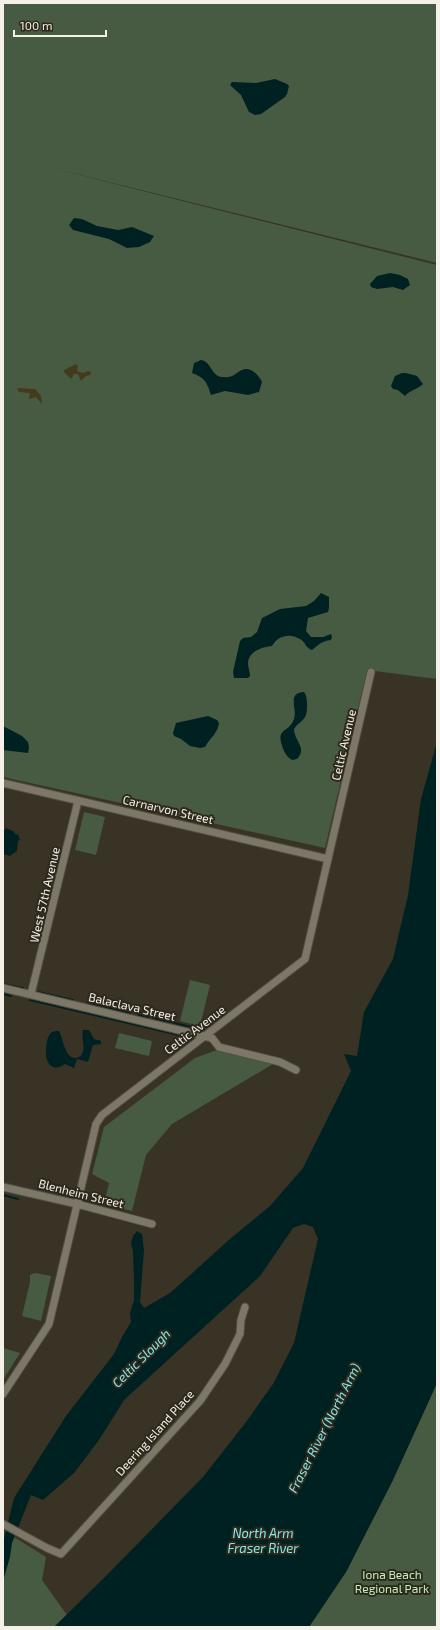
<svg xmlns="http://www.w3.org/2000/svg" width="440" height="1630" font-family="'Exo 2',sans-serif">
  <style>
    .green { fill: #475b43 }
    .sand { fill: #433b1b }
    .water { fill: #002121 }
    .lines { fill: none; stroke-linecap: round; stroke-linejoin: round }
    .stream { stroke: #002121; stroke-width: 2 }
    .minor-casing { stroke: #534e43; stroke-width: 9 }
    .minor { stroke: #7d7768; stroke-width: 7 }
    .labels { text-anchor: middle; stroke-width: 4; stroke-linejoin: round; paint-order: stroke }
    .street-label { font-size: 12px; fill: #f5f1e9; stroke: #2e291c }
    .park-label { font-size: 12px; fill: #bef1b3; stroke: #2e291c }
    .water-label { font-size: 13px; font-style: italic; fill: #81ebec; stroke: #2e291c }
  </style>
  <rect width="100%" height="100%" fill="#383325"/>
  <g class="green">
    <path d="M3,3h434v260l-393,-97 393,99v414l-70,-9 -42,178 -322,-71z"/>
    <path d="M84,812l21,5 -9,38 -21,-5z"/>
    <path d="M190,980l20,5 -10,41 -20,-5z"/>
    <path d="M119,1033l33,8 -3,15 -34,-8z"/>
    <path d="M217,1050l56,14 -101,60 -26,31 -14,56 -28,-7 5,-21 -17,-9 12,-47 91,-69z"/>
    <path d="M35,1273l16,3 -10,45 -19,-5 8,-34v-7z"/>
    <path d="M3,1348l17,5 -17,27z"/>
    <path d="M437,1383v244h-128l37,-55 46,-90z"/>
    <path d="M14,1537l32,20 -4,23 25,35 -13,12h-51v-62z"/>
  </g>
  <g class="sand">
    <path d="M76,364l2,2 -1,5 6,2 6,-2 2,1 -1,3 -4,1 -5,5 -3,-7h-4l-3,5 -7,-7v-2z"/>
    <path d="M17,388l18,1 6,7 1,8 -6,-7 -7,2 1,-6 -11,-1z"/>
  </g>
  <g class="water">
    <path d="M275,79l12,5 2,2 -2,8 -2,3 -24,17 -6,1 -6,-3 -8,-17 -11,-10 2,-3 24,1z"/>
    <path d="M74,218l8,1 15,7 21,4 14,-3 22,9 -4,6 -11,5 -12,1 -18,-9 -36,-9 -4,-5z"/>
    <path d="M390,273l10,2 8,4 2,6 -7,5 -10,-3 -16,2 -6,-2 -1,-3 7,-8z"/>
    <path d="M201,360c11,2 10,16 21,17 13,1 11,-3 20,-7 8,-4 17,5 20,12l-3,10 -11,3 -23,-4 -14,4c-4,-13 -6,-17 -19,-22l2,-10z"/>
    <path d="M402,373h4l11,3 6,8c-5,5 -13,6 -18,12l-7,-6 -5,-1 -2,-3 4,-10z"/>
    <path d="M321,593l8,4v11l-1,4 -20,6 -2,13 5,6h12l8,-3 1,3 -1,3c-9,1 -13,5 -19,10 -7,-2 -6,-8 -12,-11 -10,-6 -22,-4 -28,7 -10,1 -23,5 -24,17 0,5 2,8 2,13l-2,2h-14l-1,-6 7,-31 3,-3 8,-1 6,-5 5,-14 18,-9 26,-3 8,-5z"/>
    <path d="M304,692c4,4 4,21 1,25 -2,4 -8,7 -11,12 0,12 14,19 3,30l-5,1c-4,-2 -6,-5 -8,-9 -10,-25 4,-16 10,-32 4,-10 -8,-26 10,-27z"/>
    <path d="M208,716l9,4 2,3c-1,10 -9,15 -14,24l-5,1 -10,-2 -9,-7 -7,-3 -1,-3 3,-10z"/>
    <path d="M3,726l19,10 6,6 1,5 -1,6 -25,-3z"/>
    <path d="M437,742v641l-45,99 -46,90 -37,55h-255l52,-51 97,-99 43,-55 27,-38 21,-41 24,-104 -5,-12 -9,-3 -11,4 -33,48 -136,124 -25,40 -25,33 -31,27 -12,-5 -19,48 -2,14 -7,24v-38l11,-45 52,-82 48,-62 8,-17 9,-15 -1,-9 4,-13v-20l-1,-28 -2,-9 2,-7 4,-5 5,3 2,16 -4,52 4,6 26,-15 60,-54 40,-33 33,-38 48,-97 -7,-17 13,2 7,-44 29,-53 15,-64 13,-96z"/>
    <path d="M6,828l7,3 3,4 2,-1 2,6 -2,1 -1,10 -7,5 -7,-2v-22z"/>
    <path d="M83,1030h6l5,9 7,2v3l-8,1 -5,17 -11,-3 -3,9 -9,-4c-4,2 -8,5 -12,3 -10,-4 -8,-26 -3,-33 2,-3 5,-3 9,-3 4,7 6,28 17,27 4,0 6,-4 7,-6 2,-8 -2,-15 0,-22z"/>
  </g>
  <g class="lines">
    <g class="stream">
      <path d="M3,984l20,4"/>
      <path d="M38,992l35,8"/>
      <path d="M3,994l8,2"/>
      <path d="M30,1000l149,35"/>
      <path d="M88,1003l42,10"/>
      <path d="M138,1015l10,2"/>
      <path d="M153,1018l47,11"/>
      <path d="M3,1195l15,4"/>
    </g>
    <defs>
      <g id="minor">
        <path d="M3,783l325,76"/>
        <path d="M3,988l209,50 7,9 61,15 16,8"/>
        <path d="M31,994l47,-193"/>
        <path d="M3,1187l74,17 75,20"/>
        <path d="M3,1394l46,-70 47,-200 6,-9 203,-156 66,-287"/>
        <path d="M3,1524l44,24 14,6 139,-153 25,-37 15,-30 1,-14 4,-13"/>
      </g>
    </defs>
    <use href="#minor" class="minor-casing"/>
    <use href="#minor" class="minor"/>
  </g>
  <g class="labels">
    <g class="street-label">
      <text transform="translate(344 745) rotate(-77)" y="4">Celtic Avenue</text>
      <text transform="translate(168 810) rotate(13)" y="4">Carnarvon Street</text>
      <text transform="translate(45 895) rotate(-77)" y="4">West 57th Avenue</text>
      <text transform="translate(132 1007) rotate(13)" y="4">Balaclava Street</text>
      <text transform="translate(195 1030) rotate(-37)" y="4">Celtic Avenue</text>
      <text transform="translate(81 1194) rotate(14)" y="4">Blenheim Street</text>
      <text transform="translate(155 1433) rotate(-48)" y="4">Deering Island Place</text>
    </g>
    <g class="park-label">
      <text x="392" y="1579">Iona Beach<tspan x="392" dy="14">Regional Park</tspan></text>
    </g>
    <g class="water-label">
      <text transform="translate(141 1358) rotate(-45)" y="5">Celtic Slough</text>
      <text transform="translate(324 1428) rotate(-63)" y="5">Fraser River (North Arm)</text>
      <text x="263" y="1538">North Arm<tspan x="263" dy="15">Fraser River</tspan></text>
    </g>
  </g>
  <rect width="440" height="1630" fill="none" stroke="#f5f1e9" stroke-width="8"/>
  <path d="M14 30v6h92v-6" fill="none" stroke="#f5f1e9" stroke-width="2"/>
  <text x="20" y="30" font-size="12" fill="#f5f1e9" stroke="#2e291c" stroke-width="3" paint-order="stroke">100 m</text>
</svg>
